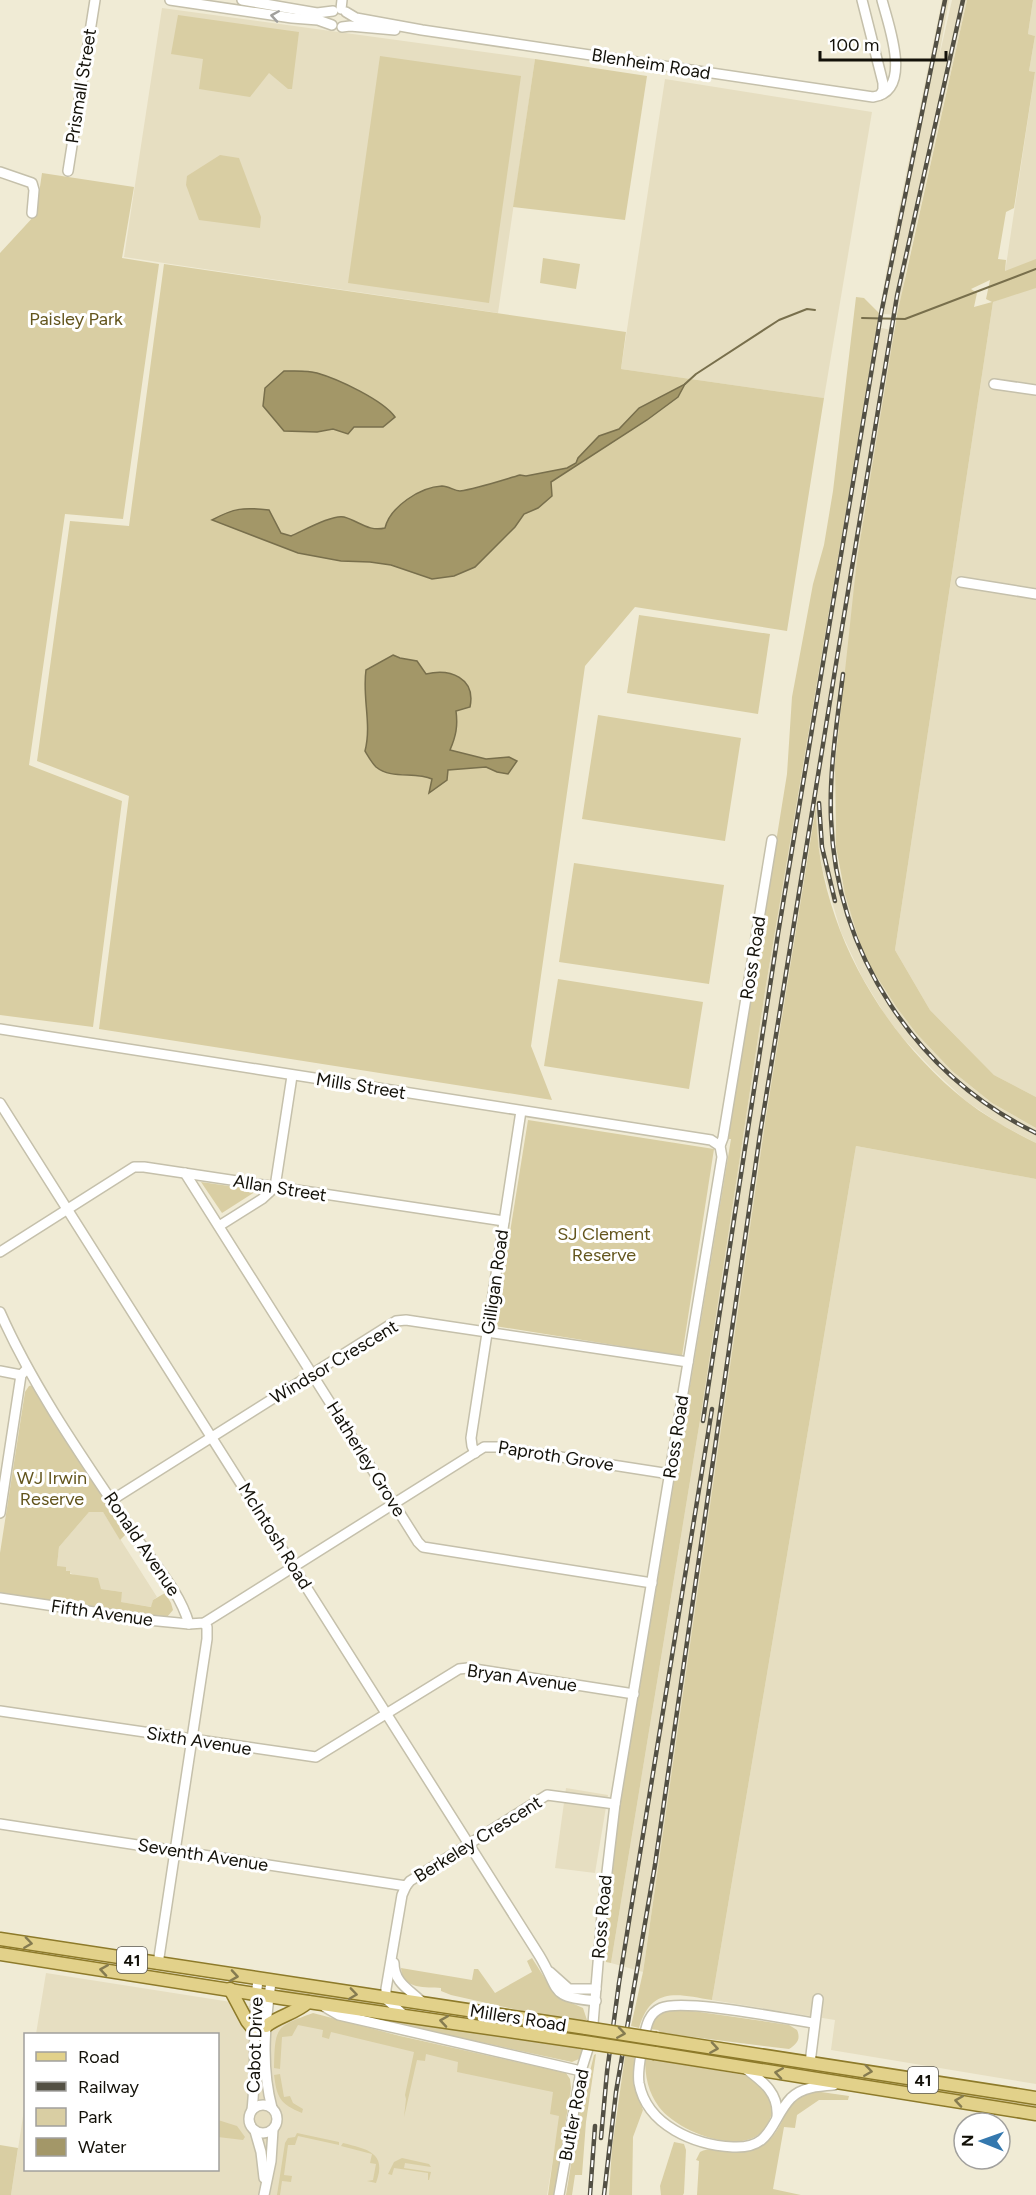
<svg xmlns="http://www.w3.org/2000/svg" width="1036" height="2195" font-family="Figtree,sans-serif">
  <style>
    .built { fill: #e6dec1 }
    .green { fill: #d9cea3; fill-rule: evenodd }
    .water { fill: #a39768; stroke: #786f4c; stroke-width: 1.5 }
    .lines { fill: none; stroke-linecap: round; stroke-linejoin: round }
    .stream { stroke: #786f4c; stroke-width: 2 }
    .minor-casing { stroke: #c5c0ab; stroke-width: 12 }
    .major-casing { stroke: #8d7a2a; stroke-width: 15 }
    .minor { stroke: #fff; stroke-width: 9 }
    .major { stroke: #e2d18a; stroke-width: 12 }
    .rail-casing { stroke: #535044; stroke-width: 4.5 }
    .rail { stroke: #fff; stroke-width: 2; stroke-dasharray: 7; stroke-linecap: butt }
    .major-bridge-casing { stroke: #8d7a2a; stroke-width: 15; stroke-linecap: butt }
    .major-bridge { stroke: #e2d18a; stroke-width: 12 }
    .oneway { stroke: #a1a09d }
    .oneway2 { stroke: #857b50 }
    .labels { text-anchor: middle; stroke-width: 6; stroke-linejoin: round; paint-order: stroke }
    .shield { fill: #fff; stroke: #5a5853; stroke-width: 1.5 }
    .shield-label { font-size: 16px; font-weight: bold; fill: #131109 }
    .street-label { font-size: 18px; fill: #131109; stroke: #fff }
    .park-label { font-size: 18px; fill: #63551d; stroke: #fff }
  </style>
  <rect width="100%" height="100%" fill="#f0ebd5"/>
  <g class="built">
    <path d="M942,0h7l-11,62 14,-62h15l-61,271 -7,44 -18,-1 -2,-1 11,-61z"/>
    <path d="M1033,0h3v1097l-42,-22 -64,-65 -35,-60 98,-648 8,-3 34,-227 -6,-1 6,-35 -7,-2z"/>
    <path d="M162,8l373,51 -37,254 -374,-56z"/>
    <path d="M665,79l207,33 -48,286 -203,-29z"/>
    <path d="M877,327l19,4 -39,228 -7,86 -13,96 -3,64 2,42 3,23 21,74 11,24 26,40 19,25 36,38 40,32 44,25v15l-36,-19 -34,-23 -33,-31 -32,-34 -17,-23 -22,-36 -21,-45 -18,-61 -6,-33 -2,-27 -50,312 -122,849 -32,-9 91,-555 64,-423z"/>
    <path d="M856,1146l180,33v905l-205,-34 4,-30 -123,-20z"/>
    <path d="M89,1512h14l54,85 -4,3 -1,7 -32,-5 2,-10 -21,-3 -44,-23 2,-19z"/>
    <path d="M566,1788l42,7 -13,78 -40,-5z"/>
    <path d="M46,1973l185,29 335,78 -19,115h-536l14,-92 1,67h192v-136h-182z"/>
  </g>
  <g class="green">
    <path d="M967,0h66l-5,34 7,2 -6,35 6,1 -21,136 -8,4 -8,47 8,1 -1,11 31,-12v29l-43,14 -98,648 35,60 64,65 42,22v31l-44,-25 -40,-32 -36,-38 -19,-25 -26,-40 -11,-24 -15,-50 -9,-47 -1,-83 22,-205 40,-244zM990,280l-4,19 6,3 -18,5 3,-14 -6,-4z"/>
    <path d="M178,15l121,17 -7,57h-4l-19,-16 -19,24 -51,-8 4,-30 -32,-5z"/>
    <path d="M380,56l141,20 -32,227 -141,-20z"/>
    <path d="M535,59l112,17 -22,144 -112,-13z"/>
    <path d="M220,155l19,3 22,59 -1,11 -61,-8 -13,-35 1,-9z"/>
    <path d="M42,173l92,14 -12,71 37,6 -36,255 -58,-5 -36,251 93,36 -29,226 -93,-12v-762l36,-39z"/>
    <path d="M543,258l37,6 -4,25 -36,-6z"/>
    <path d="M164,264l462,68 -5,37 203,29 -37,233 -152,-24 -50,59 -54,380 21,54 -453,-71 30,-233 -92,-35 33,-240 59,5z"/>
    <path d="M856,297l8,1 15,15 -2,14 -111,658 -64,423 -91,555 -5,-1 1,-46 8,-79 116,-698h-3l59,-365 5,-77 21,-113 11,-39 9,-54z"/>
    <path d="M639,615l131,19 -12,80 -131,-21z"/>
    <path d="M598,715l143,23 -16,103 -143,-22z"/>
    <path d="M816,806c0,113 62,225 150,295 22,17 46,30 70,42v36l-180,-33 -144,854c-35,-6 -61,-14 -73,28l-8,-2 12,-54 122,-849z"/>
    <path d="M574,863l150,22 -15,99 -150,-22z"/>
    <path d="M558,979l145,23 -14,87 -145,-23z"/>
    <path d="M528,1120l186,29 -32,207 -187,-30z"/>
    <path d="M201,1182l57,8 -36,23z"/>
    <path d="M33,1385l14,15 80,133 -7,7 -17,-28h-14l-30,35 -2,19 9,1v4h4v3l28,4 3,11 21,3 -1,10 30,5 2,-7 12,-7 6,10 2,7 -6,7 -167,-24v-40l25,-161 4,-6z"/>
    <path d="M532,1958l24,38 27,12 4,12 -6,1 -59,-10 -71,-16 -10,-4v-3c-14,-1 -39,2 -40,-20l71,12 2,-11h4l17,24 37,-21 -5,-11z"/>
    <path d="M282,1989l102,14 -1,4 -107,-16z"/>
    <path d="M679,2009l110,16 8,5c4,9 0,14 -8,19l-128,-16 -3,-3 -8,-1c5,-15 14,-18 29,-20z"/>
    <path d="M313,2013l87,23 166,37 4,6 1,9 -17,107h-6l11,-79 -9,-2 3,-22 -96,-20 1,-10 -32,-8 -1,7 -8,-1 -13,57 2,-18 -1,-4 9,-43 -83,-20 -2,7 -7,-2 1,-7 -25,-5 -6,11 -10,1 -2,32 -6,-1c1,-41 1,-41 39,-55z"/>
    <path d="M378,2017l206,32 -5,10 -7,3 -194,-42z"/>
    <path d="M648,2043l388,60v4l-388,-60z"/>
    <path d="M596,2054l-10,68 -4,53h-7l-3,20h-6l13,-79 15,-61z"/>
    <path d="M625,2056l9,1 2,34 7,19 -10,27 -1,58h-23l3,-47z"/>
    <path d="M645,2058l105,18 14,10 10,21c-3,9 -5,18 -12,25 -25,24 -86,-2 -103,-25 -11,-15 -14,-31 -14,-49z"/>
    <path d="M280,2074l4,23 6,-1 3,7 10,6 -1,4c-22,-9 -25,-15 -28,-38z"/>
    <path d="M819,2089l2,3 28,4 -1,4h-29l-22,15 -2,13 -11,-1 -11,62 28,6h-104l2,-34 -3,-1 4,-8c16,-9 38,6 60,-6 29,-14 17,-46 59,-57z"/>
    <path d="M218,2120l19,6 8,11 -2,3 -25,-3z"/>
    <path d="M297,2133l42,9v3l-41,-9 -3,9h-7l-4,30 8,1 -1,6 -9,-1 -2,14h-3l8,-52 3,-5 7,-1z"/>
    <path d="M674,2142l10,2 2,6 -2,43 -1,2h-22l-1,-9z"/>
    <path d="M343,2143c23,6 45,9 33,40l-9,-2 6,-1 3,-16 -6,-1 2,-9 -31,-8z"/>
    <path d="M0,2145l18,3 -7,47h-11z"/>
    <path d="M402,2158l27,6 2,3 -26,-4 -1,5 27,4 -2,8h-1v-7l-34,-5 -2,7 -4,-1 6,-12z"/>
  </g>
  <g class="water">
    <path d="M284,371c10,0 23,-1 33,2 21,6 66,27 78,44l-12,10h-29l-6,7 -15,-5 -16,3 -33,-1 -21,-25 2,-18z"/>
    <path d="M685,384l-7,13 -31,23 -96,62 1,14 -14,12 -14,6 -9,13 -40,40 -21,9 -22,3 -41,-14 -21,-3 -29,-1 -43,-8 -86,-33c22,-12 32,-13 57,-10l12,23 10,3c12,-5 42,-22 53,-19 15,4 24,15 41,11 5,-21 35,-41 57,-42 7,0 12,5 18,5 16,-2 43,-11 60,-16l6,1 41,-8 9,-5 2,-5 21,-22 20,-7 20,-21z"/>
    <path d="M393,655l7,3 17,3 9,13c24,-6 50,4 44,33l-14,4c2,15 0,25 -6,39l36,9 23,-2 8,4 -9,13 -11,-2 -11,-5 -38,3 -1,10 -18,13 3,-14c-17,-8 -40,1 -56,-12 -4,-4 -8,-11 -11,-16 7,-27 -3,-54 1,-81z"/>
  </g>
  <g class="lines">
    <g class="stream">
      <path d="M862,318l43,1 131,-50"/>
      <path d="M685,384l11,-10 83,-54 28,-11 8,1"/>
    </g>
    <defs>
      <g id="minor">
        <path d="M170,0l122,18 26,2 14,5"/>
        <path d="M242,0l75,13 16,-2"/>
        <path d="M862,0l21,83v7l-3,5"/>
        <path d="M341,9l1,-9"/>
        <path d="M346,12l10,6 66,12 451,67c41,-6 15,-73 9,-97"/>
        <path d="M342,27l8,-1 45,4"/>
        <path d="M68,171l27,-171"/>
        <path d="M0,172l32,11 2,7 -2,23"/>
        <path d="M994,384l42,6"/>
        <path d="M961,582l75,12"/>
        <path d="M0,1029l711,111 9,6"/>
        <path d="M0,1103l539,852c22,36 9,42 57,46"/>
        <path d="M185,1173l233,369 5,5 229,36"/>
        <path d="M219,1226l43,-27 13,-12 17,-111"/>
        <path d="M0,1252l134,-85h10l360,54"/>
        <path d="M0,1312c34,77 85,149 132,219 19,30 47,58 57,93"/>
        <path d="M0,1371l21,4"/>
        <path d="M475,1453l-3,-7 -1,-8 50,-327"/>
        <path d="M112,1500l284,-179 10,-1 282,42"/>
        <path d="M0,1513l21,-138 6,-6"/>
        <path d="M0,1598l148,22 41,4 15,-1 280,-176h13l173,27"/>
        <path d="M0,1711l316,46 143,-88 9,-1 166,26"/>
        <path d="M0,1824l406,62"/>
        <path d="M394,1963c0,21 17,27 30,41"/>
        <path d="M158,1964l49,-325v-12l-3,-4"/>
        <path d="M550,1972l19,17h27"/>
        <path d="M271,1982c-6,42 -10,85 1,126"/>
        <path d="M325,2007l14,8 242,56"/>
        <path d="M404,2015l-18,-16v-10l16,-94 4,-9 4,-5 137,-86 68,9"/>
        <path d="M814,2023c-29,-4 -131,-25 -153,-15 -14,6 -15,21 -18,34 -2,14 -6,28 -4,41 8,43 56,62 94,64 40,2 37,-27 58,-49 11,-11 28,-12 43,-13"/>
        <path d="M810,2063l8,-64"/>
        <path d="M746,2069c18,13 33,25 31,48"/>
        <circle cx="263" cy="2119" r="14"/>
        <path d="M252,2110c5,-43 0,-87 6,-130"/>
        <path d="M255,2131l6,21 3,26"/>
        <path d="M264,2195l7,-34 2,-31"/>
        <path d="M559,2195l22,-124 11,-35 10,-121 13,-111 107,-647 -2,-11 3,-8 49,-298"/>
      </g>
      <g id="major">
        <path d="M0,1939l586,89"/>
        <path d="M0,1954l281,44 303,44"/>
        <path d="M230,1989l17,32 8,10"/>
        <path d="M266,2026c13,-10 30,-13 42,-24"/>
        <path d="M656,2039l380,59"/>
        <path d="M655,2053l381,61"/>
      </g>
    </defs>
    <use href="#minor" class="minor-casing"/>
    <use href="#major" class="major-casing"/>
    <use href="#minor" class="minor"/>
    <use href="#major" class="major"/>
    <defs>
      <g id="rail">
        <path d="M843,674c-6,48 -14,97 -12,145 5,134 84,255 205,314"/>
        <path d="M819,803l3,44 13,54"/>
        <path d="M703,1421l75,-487 103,-620 64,-314"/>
        <path d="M601,2138l6,-66 12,-89 93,-574"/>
        <path d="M590,2195l5,-69"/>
        <path d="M604,2195l12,-103 39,-227 105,-731 76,-470 61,-368 66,-296"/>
      </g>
    </defs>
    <use href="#rail" class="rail-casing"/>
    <use href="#rail" class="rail"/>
    <defs>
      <g id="major-bridge">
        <path d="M586,2028l70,11"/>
        <path d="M584,2042l71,11"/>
      </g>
    </defs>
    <use href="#major-bridge" class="major-bridge-casing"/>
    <use href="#major-bridge" class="major-bridge"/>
  </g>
  <defs><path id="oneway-chevron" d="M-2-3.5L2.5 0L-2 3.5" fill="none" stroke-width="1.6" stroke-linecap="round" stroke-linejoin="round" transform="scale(1.5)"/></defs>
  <use class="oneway" href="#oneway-chevron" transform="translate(275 16) rotate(-171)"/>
  <g class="oneway2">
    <use href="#oneway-chevron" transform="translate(28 1943) rotate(8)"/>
    <use href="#oneway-chevron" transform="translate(104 1970) rotate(-171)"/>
    <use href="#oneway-chevron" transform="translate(234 1976) rotate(9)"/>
    <use href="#oneway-chevron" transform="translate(353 1994) rotate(8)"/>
    <use href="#oneway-chevron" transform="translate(444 2021) rotate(-171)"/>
    <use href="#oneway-chevron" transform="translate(621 2033) rotate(9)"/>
    <use href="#oneway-chevron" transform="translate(714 2048) rotate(9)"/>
    <use href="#oneway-chevron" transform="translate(868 2071) rotate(8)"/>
    <use href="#oneway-chevron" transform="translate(779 2073) rotate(-171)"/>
    <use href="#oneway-chevron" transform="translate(959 2101) rotate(-171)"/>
  </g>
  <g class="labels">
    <g class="shield">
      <rect x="117" y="1947" width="30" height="26" rx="4.5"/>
      <rect x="908" y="2067" width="30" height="26" rx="4.5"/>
    </g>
    <g class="shield-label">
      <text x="132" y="1966">41</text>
      <text x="923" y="2086">41</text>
    </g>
    <g class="street-label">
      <text transform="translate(651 64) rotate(9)" y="6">Blenheim Road</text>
      <text transform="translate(81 86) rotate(-81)" y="6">Prismall Street</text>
      <text transform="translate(753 958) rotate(-81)" y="6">Ross Road</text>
      <text transform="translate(361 1086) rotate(9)" y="6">Mills Street</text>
      <text transform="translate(280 1188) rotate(9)" y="6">Allan Street</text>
      <text transform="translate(495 1282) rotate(-82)" y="6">Gilligan Road</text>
      <text transform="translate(334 1362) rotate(-31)" y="6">Windsor Crescent</text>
      <text transform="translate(676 1437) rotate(-81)" y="6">Ross Road</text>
      <text transform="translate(556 1456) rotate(9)" y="6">Paproth Grove</text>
      <text transform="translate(366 1459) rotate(58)" y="6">Hatherley Grove</text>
      <text transform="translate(275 1536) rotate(58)" y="6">McIntosh Road</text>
      <text transform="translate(142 1544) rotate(56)" y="6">Ronald Avenue</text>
      <text transform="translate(102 1613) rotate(8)" y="6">Fifth Avenue</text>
      <text transform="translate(522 1678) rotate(8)" y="6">Bryan Avenue</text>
      <text transform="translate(199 1741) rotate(9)" y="6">Sixth Avenue</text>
      <text transform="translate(478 1839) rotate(-32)" y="6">Berkeley Crescent</text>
      <text transform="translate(203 1855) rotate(9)" y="6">Seventh Avenue</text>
      <text transform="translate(602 1917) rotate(-85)" y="6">Ross Road</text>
      <text transform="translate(518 2018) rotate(9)" y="6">Millers Road</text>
      <text transform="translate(255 2045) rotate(-88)" y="6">Cabot Drive</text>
      <text transform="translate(574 2115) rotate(-79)" y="6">Butler Road</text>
    </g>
    <g class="park-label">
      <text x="76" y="325">Paisley Park</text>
      <text x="604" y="1240">SJ Clement<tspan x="604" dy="21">Reserve</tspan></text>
      <text x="52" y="1484">WJ Irwin<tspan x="52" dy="21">Reserve</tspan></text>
    </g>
  </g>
  <rect x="24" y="2033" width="195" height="138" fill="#ffffff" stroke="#a1a09d" stroke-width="1.5"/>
  <rect x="36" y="2052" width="30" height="9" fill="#e2d18a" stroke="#a1a09d" stroke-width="1.5"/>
  <text x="78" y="2063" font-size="18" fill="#131109">Road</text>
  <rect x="36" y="2082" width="30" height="9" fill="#535044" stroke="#a1a09d" stroke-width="1.5"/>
  <text x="78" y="2093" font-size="18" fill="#131109">Railway</text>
  <rect x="36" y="2108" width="30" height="18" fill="#d9cea3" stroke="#a1a09d" stroke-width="1.5"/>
  <text x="78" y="2123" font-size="18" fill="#131109">Park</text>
  <rect x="36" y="2138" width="30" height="18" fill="#a39768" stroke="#a1a09d" stroke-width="1.5"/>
  <text x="78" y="2153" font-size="18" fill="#131109">Water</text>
  <g transform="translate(982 2141) rotate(271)"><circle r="28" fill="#ffffff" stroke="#a1a09d" stroke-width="1.5"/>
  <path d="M0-4.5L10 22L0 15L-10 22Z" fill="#3478ae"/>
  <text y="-9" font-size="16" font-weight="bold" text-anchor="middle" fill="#131109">N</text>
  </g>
  <path d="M820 51v9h126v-9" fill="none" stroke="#131109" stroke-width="3"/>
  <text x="829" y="51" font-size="18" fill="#131109" stroke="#ffffff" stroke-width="4.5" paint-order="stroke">100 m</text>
</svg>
